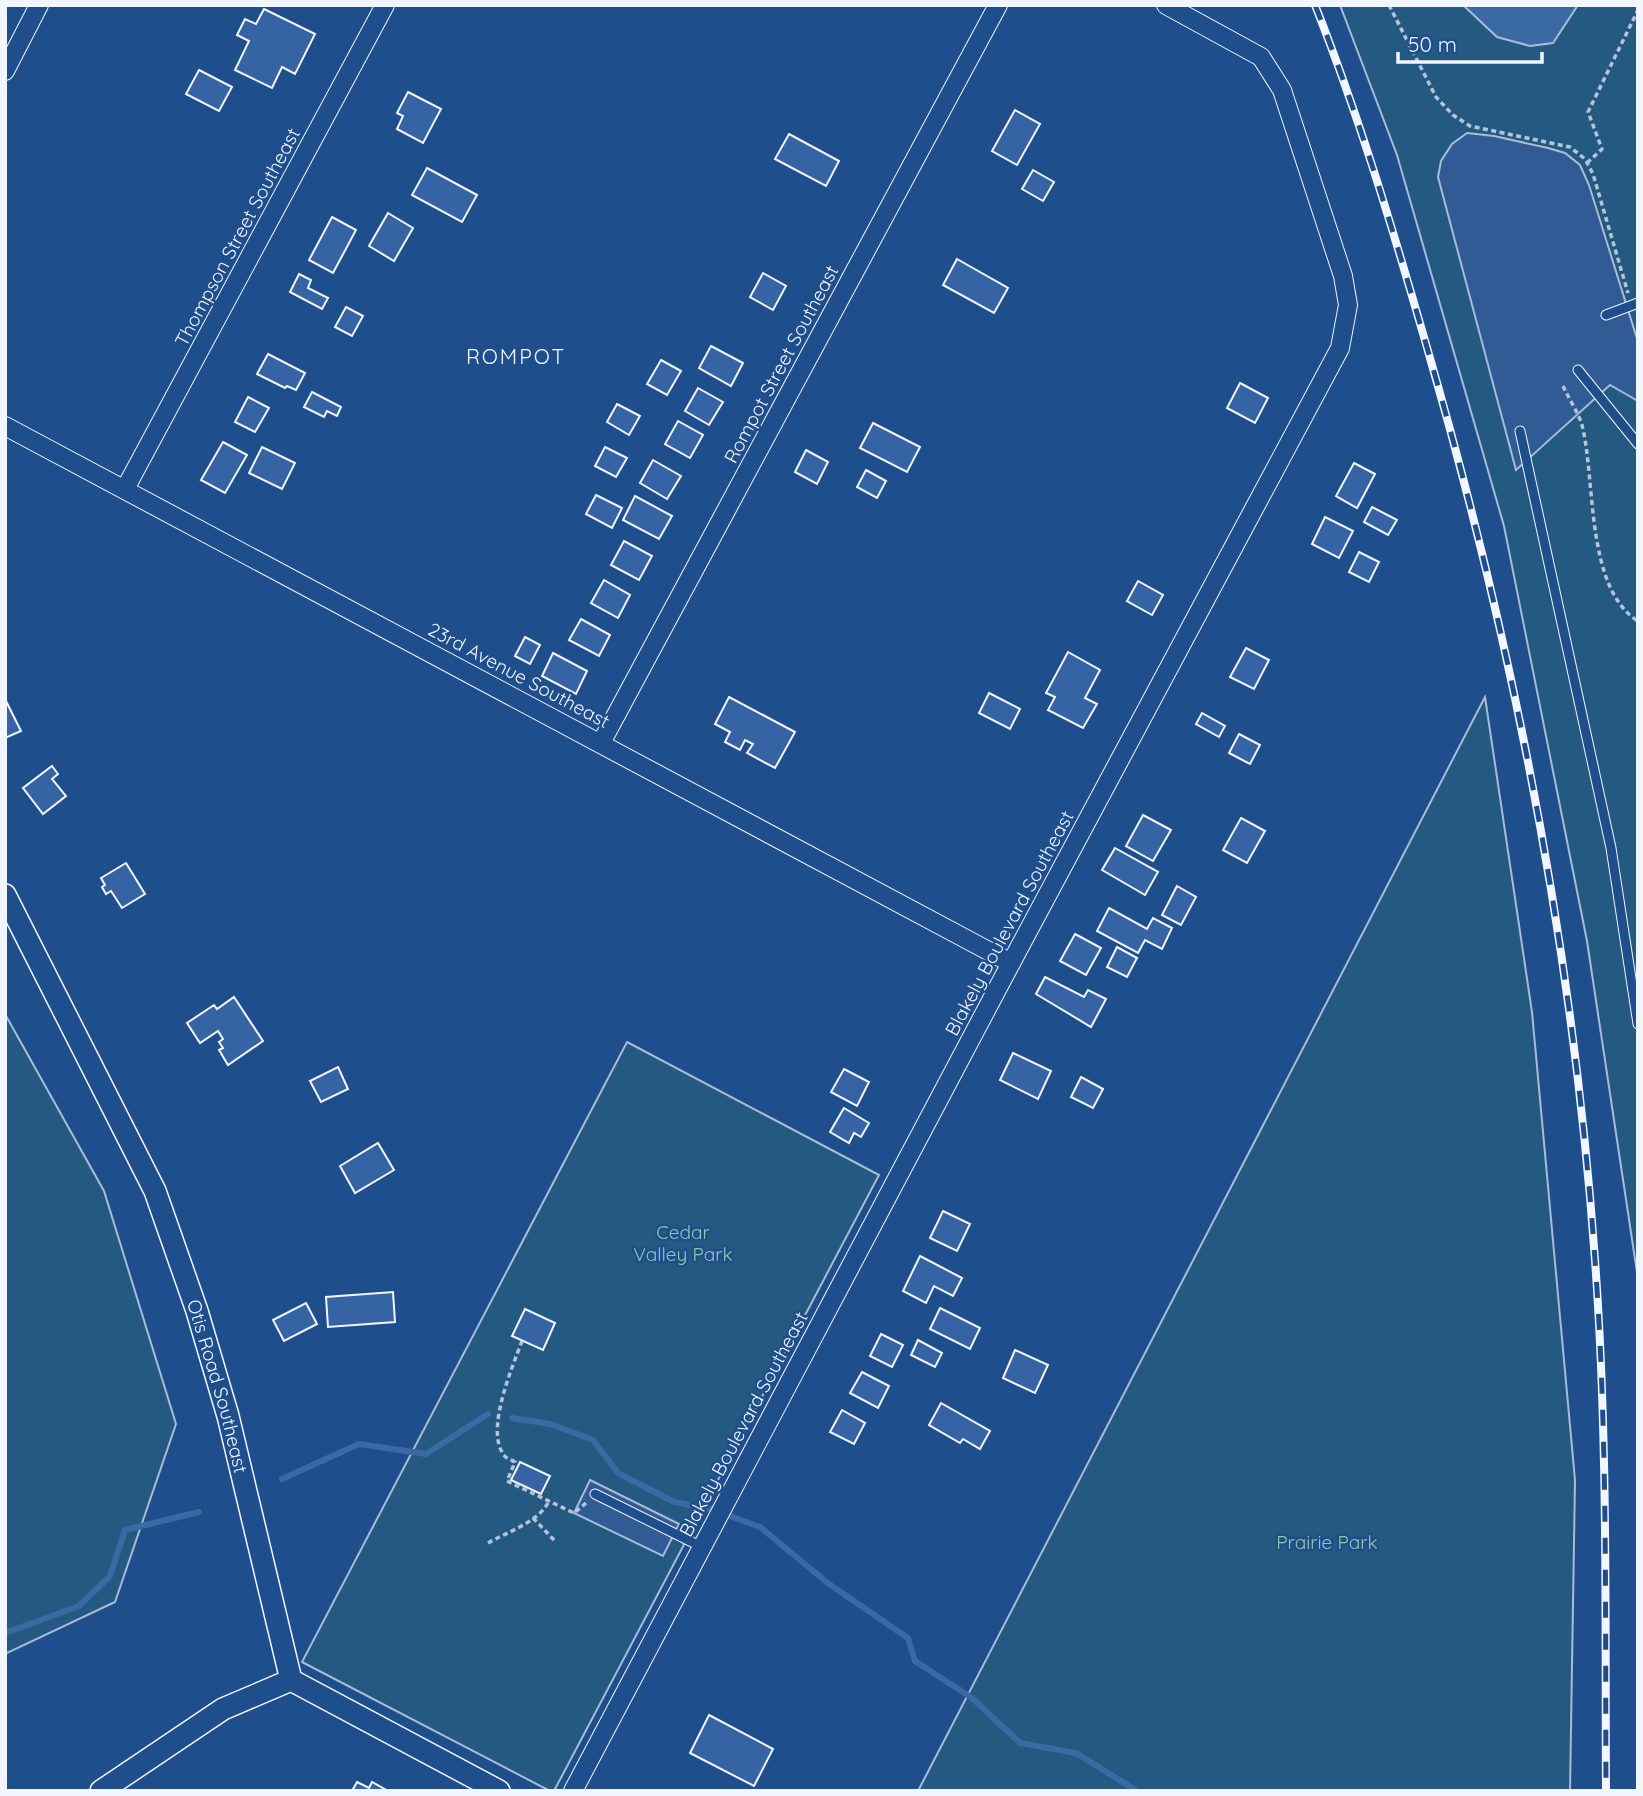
<svg xmlns="http://www.w3.org/2000/svg" width="1643" height="1796" font-family="Quicksand,sans-serif">
  <style>
    .green { fill: #245a82; stroke: #a8bbd7; stroke-width: 2 }
    .parking { fill: #305b95; stroke: #a8bbd7; stroke-width: 2 }
    .water { fill: #3b69a3; stroke: #a8bbd7; stroke-width: 2 }
    .lines { fill: none; stroke-linecap: round; stroke-linejoin: round }
    .stream { stroke: #3b69a3; stroke-width: 6 }
    .building { fill: #3563a3; stroke: #f2f6ff; stroke-width: 2 }
    .service-casing { stroke: #f2f6ff; stroke-width: 11 }
    .minor-casing { stroke: #f2f6ff; stroke-width: 20 }
    .tertiary-casing { stroke: #f2f6ff; stroke-width: 24 }
    .path { stroke: #b3c4dc; stroke-width: 3.5; stroke-dasharray: 5 3.5; stroke-linecap: butt }
    .service { stroke: #1f4e8c; stroke-width: 9 }
    .minor { stroke: #1f4e8c; stroke-width: 18 }
    .tertiary { stroke: #1f4e8c; stroke-width: 21 }
    .rail-casing { stroke: #f2f6ff; stroke-width: 8 }
    .rail { stroke: #1f4e8c; stroke-width: 5; stroke-dasharray: 16; stroke-linecap: butt }
    .labels { text-anchor: middle; stroke-width: 5; stroke-linejoin: round; paint-order: stroke }
    .street-label { font-size: 19px; fill: #f2f6ff; stroke: #1f4e8c }
    .park-label { font-size: 19px; fill: #97c8a6; stroke: #1f4e8c }
    .neighbourhood-label { font-size: 21px; letter-spacing: 2px; fill: #f2f6ff; stroke: #1f4e8c }
  </style>
  <rect width="100%" height="100%" fill="#1f4e8c"/>
  <g class="green">
    <path d="M1340,5h298v1274l-51,-338 -83,-415 -107,-371z"/>
    <path d="M1485,697l47,315 43,468 -5,311h-652z"/>
    <path d="M5,1014l99,177 72,233 -61,178 -110,52z"/>
    <path d="M627,1042l252,133 -325,616h-4l-248,-129z"/>
  </g>
  <g class="parking">
    <path d="M1467,133l27,3 54,12 17,5 15,12 9,20 49,157v59l-28,-16 -94,85 -78,-293 3,-16 11,-17z"/>
    <path d="M590,1480l89,44 -16,32 -89,-43z"/>
  </g>
  <path class="water" d="M1463,5h115l-25,38 -23,3 -33,-9z"/>
  <g class="lines">
    <g class="stream">
      <path d="M512,1418l38,6 43,16 25,33 56,29 37,7 49,18 69,57 79,54 7,23 57,37 48,45 56,10 61,38"/>
      <path d="M282,1479l77,-35 67,10 62,-40"/>
      <path d="M5,1633l74,-27 31,-30 15,-46 74,-18"/>
    </g>
  </g>
  <g class="building">
    <path d="M264,9l51,25 -20,40 -13,-7 -10,21 -37,-18 14,-29 -12,-6 8,-16 11,5z"/>
    <path d="M199,70l33,17 -13,24 -33,-17z"/>
    <path d="M408,92l33,17 -18,34 -26,-14 6,-13 -6,-3z"/>
    <path d="M1015,110l25,14 -23,41 -25,-14z"/>
    <path d="M789,134l50,27 -13,25 -51,-27z"/>
    <path d="M427,168l50,27 -15,27 -50,-27z"/>
    <path d="M1033,170l21,12 -11,19 -21,-12z"/>
    <path d="M388,213l25,15 -19,33 -25,-15z"/>
    <path d="M332,217l24,13 -23,43 -24,-13z"/>
    <path d="M957,259l51,29 -14,25 -51,-28z"/>
    <path d="M763,273l23,13 -13,24 -23,-13z"/>
    <path d="M299,274l12,6 -3,8 20,10 -6,11 -32,-17z"/>
    <path d="M346,307l17,9 -11,20 -17,-9z"/>
    <path d="M711,346l32,17 -12,23 -32,-18z"/>
    <path d="M268,354l37,19 -9,17 -9,-4 -2,2 -28,-14z"/>
    <path d="M661,360l20,11 -14,24 -20,-11z"/>
    <path d="M1240,383l28,15 -13,25 -28,-15z"/>
    <path d="M698,388l25,14 -14,23 -24,-14z"/>
    <path d="M312,392l29,15 -4,9 -10,-5 -3,6 -20,-10z"/>
    <path d="M248,397l21,11 -14,24 -20,-10z"/>
    <path d="M617,404l23,12 -11,19 -22,-13z"/>
    <path d="M678,421l25,14 -13,23 -25,-14z"/>
    <path d="M873,423l47,24 -13,25 -47,-24z"/>
    <path d="M223,442l24,13 -22,38 -24,-13z"/>
    <path d="M262,447l33,16 -13,26 -33,-16z"/>
    <path d="M605,447l22,11 -11,19 -21,-11z"/>
    <path d="M806,450l22,12 -11,22 -22,-12z"/>
    <path d="M653,460l28,16 -14,23 -27,-16z"/>
    <path d="M1354,463l21,11 -18,34 -21,-12z"/>
    <path d="M866,470l20,11 -9,17 -20,-11z"/>
    <path d="M596,495l26,13 -10,20 -26,-14z"/>
    <path d="M635,496l37,20 -13,23 -36,-19z"/>
    <path d="M1372,507l25,13 -9,15 -24,-13z"/>
    <path d="M1325,517l28,14 -14,27 -27,-14z"/>
    <path d="M624,541l28,15 -13,24 -28,-15z"/>
    <path d="M1359,552l20,10 -10,20 -20,-10z"/>
    <path d="M604,580l26,15 -12,23 -27,-15z"/>
    <path d="M1138,581l25,14 -11,20 -25,-14z"/>
    <path d="M581,619l29,16 -11,21 -30,-16z"/>
    <path d="M525,637l15,8 -10,19 -15,-8z"/>
    <path d="M1246,648l23,12 -15,29 -24,-12z"/>
    <path d="M1068,652l32,18 -15,28 12,6 -14,24 -35,-18 7,-13 -9,-4z"/>
    <path d="M553,653l34,18 -11,23 -34,-18z"/>
    <path d="M989,693l31,16 -10,20 -31,-16z"/>
    <path d="M729,697l66,35 -20,36 -28,-15 6,-9 -8,-4 -5,10 -15,-8 5,-10 -15,-8z"/>
    <path d="M5,699l16,32 -16,7z"/>
    <path d="M1202,713l23,13 -6,11 -23,-13z"/>
    <path d="M1239,734l21,11 -10,19 -21,-11z"/>
    <path d="M52,766l6,8 -6,5 14,17 -23,18 -20,-26z"/>
    <path d="M1143,815l28,15 -18,31 -27,-15z"/>
    <path d="M1241,818l24,13 -18,32 -24,-13z"/>
    <path d="M1115,848l43,24 -13,23 -43,-25z"/>
    <path d="M126,863l19,31 -23,14 -11,-17 -5,3 -4,-7 3,-2 -4,-7z"/>
    <path d="M1177,886l19,11 -15,28 -19,-10z"/>
    <path d="M1109,908l38,21 6,-11 19,10 -10,21 -17,-9 -7,13 -41,-22z"/>
    <path d="M1075,934l26,14 -15,27 -26,-14z"/>
    <path d="M1117,947l20,11 -10,19 -20,-10z"/>
    <path d="M1045,977l39,20 4,-7 18,9 -15,28 -55,-33z"/>
    <path d="M234,997l29,44 -35,24 -9,-15 4,-2 -4,-6 4,-3 -5,-8 -18,12 -13,-20 27,-18 3,4z"/>
    <path d="M1013,1053l38,18 -13,28 -38,-19z"/>
    <path d="M338,1067l10,22 -27,13 -11,-21z"/>
    <path d="M844,1069l25,13 -12,24 -26,-14z"/>
    <path d="M1081,1077l22,12 -10,19 -22,-11z"/>
    <path d="M844,1108l25,15 -8,14 -7,-4 -5,10 -19,-11z"/>
    <path d="M378,1143l16,27 -39,23 -15,-27z"/>
    <path d="M943,1211l27,13 -13,27 -27,-13z"/>
    <path d="M920,1256l42,22 -9,18 -19,-10 -8,17 -23,-12z"/>
    <path d="M393,1292l2,30 -67,5 -2,-30z"/>
    <path d="M306,1303l11,21 -33,17 -11,-21z"/>
    <path d="M940,1308l40,20 -10,21 -40,-20z"/>
    <path d="M525,1309l30,14 -12,27 -31,-14z"/>
    <path d="M881,1334l22,11 -11,22 -22,-11z"/>
    <path d="M918,1340l24,13 -7,14 -24,-12z"/>
    <path d="M1015,1350l33,15 -13,28 -32,-15z"/>
    <path d="M862,1372l27,14 -11,22 -28,-15z"/>
    <path d="M941,1403l49,28 -10,18 -17,-10 -3,4 -31,-18z"/>
    <path d="M842,1410l23,13 -11,21 -24,-12z"/>
    <path d="M520,1462l30,14 -9,18 -30,-14z"/>
    <path d="M709,1715l64,34 -19,37 -64,-33z"/>
    <path d="M357,1782l12,6 3,-6 16,9h-36z"/>
  </g>
  <g class="lines">
    <defs>
      <g id="service">
        <path d="M1606,315l32,-12"/>
        <path d="M1578,370l60,74"/>
        <path d="M1520,431l91,417 27,176"/>
        <path d="M595,1494l107,53"/>
      </g>
      <g id="minor">
        <path d="M5,71l34,-66"/>
        <path d="M5,426l1006,537"/>
        <path d="M125,489l260,-484"/>
        <path d="M601,743l397,-738"/>
        <path d="M573,1791l438,-828 329,-615 8,-43 -5,-29 -61,-186 -21,-33 -95,-52"/>
      </g>
      <g id="tertiary">
        <path id="s1" d="M5,895l150,296 42,120 31,105 63,264 208,111"/>
        <path d="M101,1791l122,-82 68,-29"/>
      </g>
    </defs>
    <use href="#service" class="service-casing"/>
    <use href="#minor" class="minor-casing"/>
    <use href="#tertiary" class="tertiary-casing"/>
    <g class="path">
      <path d="M1389,5l47,92 17,18 17,11 100,21 15,12 8,15 35,119"/>
      <path d="M1587,163l15,-14 -14,-37 50,-102"/>
      <path d="M1563,386c6,13 15,26 19,39 14,55 3,163 56,196"/>
      <path d="M522,1341c-10,27 -35,85 -20,111 2,6 8,7 13,10l-8,19 67,32 12,-10"/>
      <path d="M533,1518l22,23"/>
      <path d="M488,1543c19,-11 51,-21 61,-42"/>
    </g>
    <use href="#service" class="service"/>
    <use href="#minor" class="minor"/>
    <use href="#tertiary" class="tertiary"/>
    <defs>
      <path id="rail" d="M1315,5c44,111 78,225 111,339 87,299 147,606 169,916 13,177 10,354 11,531"/>
    </defs>
    <use href="#rail" class="rail-casing"/>
    <use href="#rail" class="rail"/>
  </g>
  <g class="labels">
    <g class="street-label">
      <text transform="translate(237 237) rotate(-62)" y="7">Thompson Street Southeast</text>
      <text transform="translate(781 364) rotate(-62)" y="7">Rompot Street Southeast</text>
      <text transform="translate(519 675) rotate(28)" y="7">23rd Avenue Southeast</text>
      <text transform="translate(1009 923) rotate(-62)" y="7">Blakely Boulevard Southeast</text>
      <text dy="7" stroke="none"><textPath href="#s1" startOffset="537">Otis Road Southeast</textPath></text>
      <text transform="translate(743 1424) rotate(-62)" y="7">Blakely Boulevard Southeast</text>
    </g>
    <g class="park-label">
      <text x="683" y="1239">Cedar<tspan x="683" dy="22">Valley Park</tspan></text>
      <text x="1327" y="1549">Prairie Park</text>
    </g>
    <g class="neighbourhood-label">
      <text x="516" y="364">ROMPOT</text>
    </g>
  </g>
  <rect width="1643" height="1796" fill="none" stroke="#f2f6ff" stroke-width="14"/>
  <path d="M1398 52v10h144v-10" fill="none" stroke="#f2f6ff" stroke-width="3.5"/>
  <text x="1408" y="52" font-size="21" fill="#f2f6ff" stroke="#1f4e8c" stroke-width="5" paint-order="stroke">50 m</text>
</svg>
